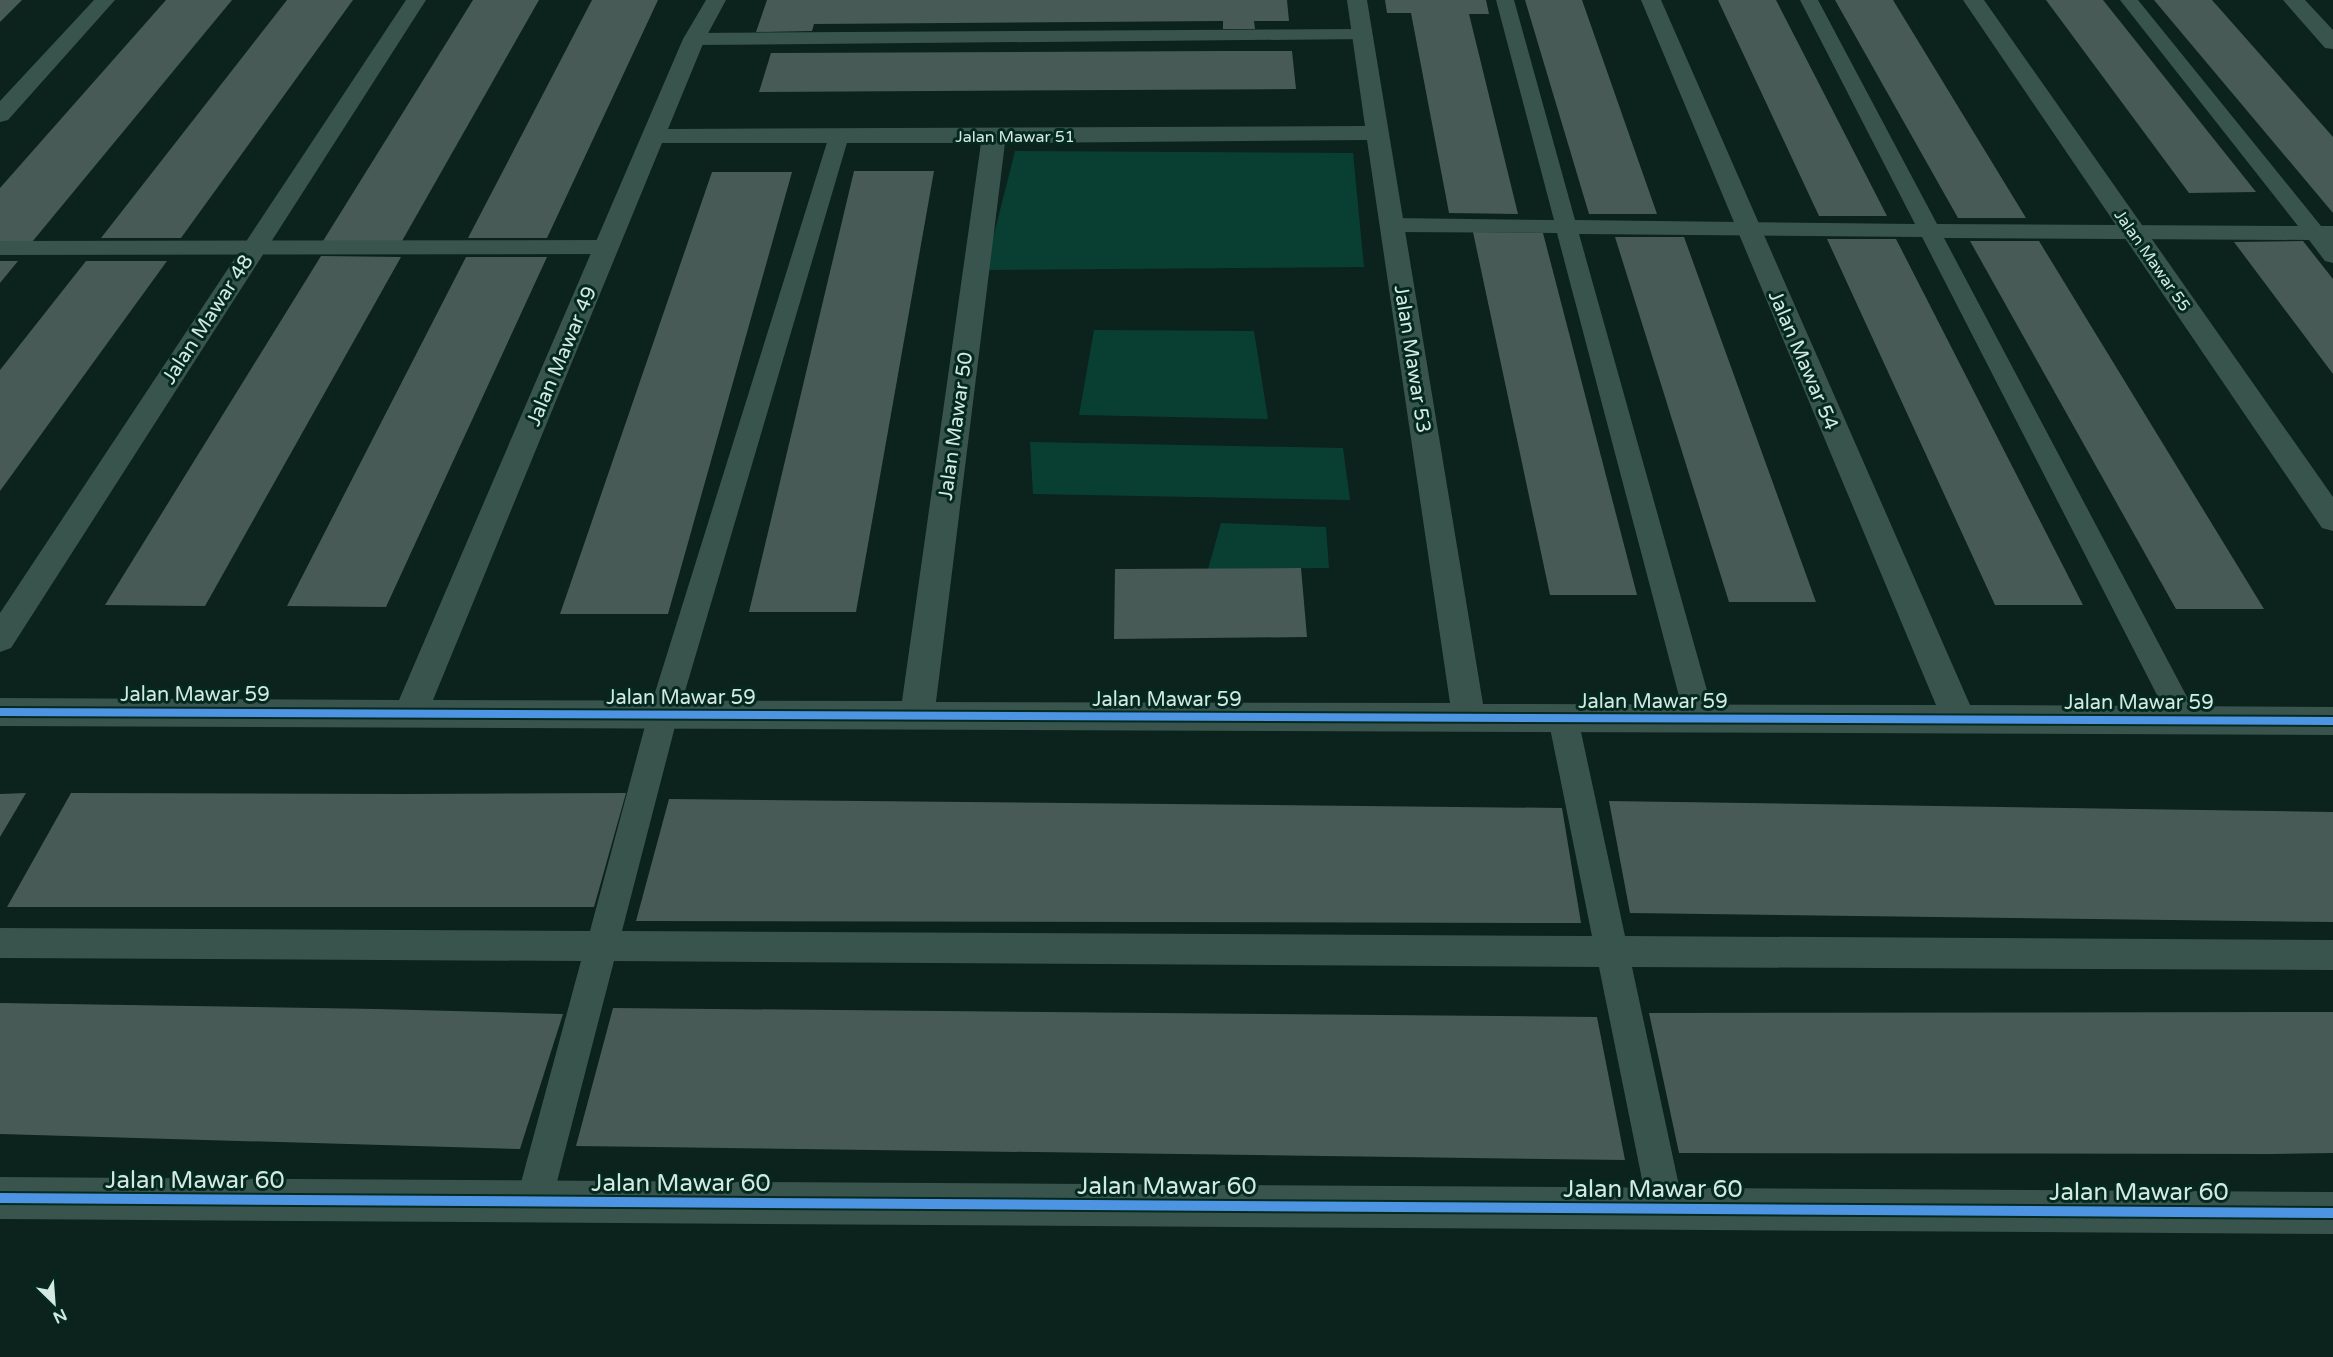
<svg xmlns="http://www.w3.org/2000/svg" width="2333" height="1357" font-family="'Varela Round',sans-serif">
  <style>
    .green { fill: #093f32 }
    .building { fill: #485a55 }
    .lines { fill: none; stroke-linecap: round; stroke-linejoin: round }
    .lane { fill: #39544d; fill-rule: evenodd }
    .street { fill: #39544d; fill-rule: evenodd }
    .cycleway-far1-casing { stroke: #042a20; stroke-width: 12 }
    .cycleway-casing { stroke: #042a20; stroke-width: 14 }
    .cycleway-far1 { stroke: #4d94e3; stroke-width: 8 }
    .cycleway { stroke: #4d94e3; stroke-width: 10 }
    .labels { text-anchor: middle; stroke-width: 6; stroke-linejoin: round; paint-order: stroke }
    .far-street-label { font-size: 16px; fill: #d5e9e1; stroke: #042a20 }
    .street-label { font-size: 20px; fill: #d5e9e1; stroke: #042a20 }
    .near-street-label { font-size: 24px; fill: #d5e9e1; stroke: #042a20 }
  </style>
  <rect width="100%" height="100%" fill="#0c221c"/>
  <g class="green">
    <path d="M1015,151l338,2 11,114 -379,3z"/>
    <path d="M1094,330l160,1 14,88 -189,-4z"/>
    <path d="M1030,442l313,6 7,52 -317,-6z"/>
    <path d="M1221,523l105,4 3,41 -121,1z"/>
  </g>
  <g class="building">
    <path d="M0,0h22l-22,22z"/>
    <path d="M166,0h66l-200,242h-32v-54z"/>
    <path d="M287,0h66l-172,238h-80z"/>
    <path d="M473,0h66l-137,241h-79z"/>
    <path d="M592,0h66l-111,238h-79z"/>
    <path d="M767,0h520l2,21h-35l1,8h-32v-8l-409,3 -2,7 -56,1z"/>
    <path d="M1385,0h101l3,14h-20l49,200 -69,-1 -38,-200h-24z"/>
    <path d="M1525,0h57l75,214h-68z"/>
    <path d="M1718,0h58l111,216h-68z"/>
    <path d="M1835,0h58l133,218h-68z"/>
    <path d="M2046,0h57l153,192 -67,1z"/>
    <path d="M2154,0h58l121,137v76z"/>
    <path d="M1222,51h70l4,38 -537,3 12,-39z"/>
    <path d="M854,171h80l-78,441h-107z"/>
    <path d="M712,172h80l-124,442h-108z"/>
    <path d="M1473,232l70,1 94,362h-87z"/>
    <path d="M1615,237h69l132,365h-87z"/>
    <path d="M1827,239h69l187,366h-88z"/>
    <path d="M1970,241h69l225,368h-88z"/>
    <path d="M2303,241l30,38v95l-99,-132z"/>
    <path d="M321,256l80,1 -196,349 -100,-1z"/>
    <path d="M466,257h81l-161,350 -99,-1z"/>
    <path d="M0,261h18l-18,22z"/>
    <path d="M86,261h81l-167,230v-121z"/>
    <path d="M1301,568l6,69 -193,2 1,-70z"/>
    <path d="M26,793l-26,44v-43z"/>
    <path d="M71,793l333,1 222,-1 -32,114h-587z"/>
    <path d="M669,799l893,9 19,115 -945,-2z"/>
    <path d="M1609,801l724,11v110l-703,-9z"/>
    <path d="M0,1003l377,6 186,5 -43,135 -520,-15z"/>
    <path d="M613,1008l984,9 28,143 -1049,-14z"/>
    <path d="M2333,1012v141l-62,1 -592,-1 -30,-140z"/>
  </g>
  <g class="lines">
    <g class="lane">
      <path d="M1496,0h18l61,220 340,4 -115,-224h18l119,224 361,2 -178,-226h18l183,226h12v37l-8,-2 -16,-21 -365,-2 251,474 5,9 -5,9 -10,3 -10,-3 -253,-493 -343,-3 136,485 -5,9 -10,3 -10,-3 -5,-9 -128,-486 -165,-1 -8,-2 -3,-5 3,-5 8,-2 162,2z"/>
      <path d="M1362,29l7,2 2,4 -2,4 -675,6 -7,-2 -2,-4 2,-4 7,-2z"/>
      <path d="M839,130l7,2 3,4 -171,579 -56,216 970,5 -44,-218 5,-9 10,-3 10,3 5,9 47,218 708,4v30l-701,-3 52,242 -5,13 -13,5 -13,-5 -5,-13 -49,-242 -985,-6 -62,240 -5,13 -13,5 -13,-5 -5,-13 65,-240 -581,-3v-30l590,3 58,-216 181,-579 3,-4z"/>
      <path d="M607,240l8,2 3,5 -3,5 -8,2 -607,1v-14z"/>
    </g>
    <g class="street">
      <path d="M94,0h21l-107,120 -8,2v-21z"/>
      <path d="M406,0h20l-415,648 -11,4v-39z"/>
      <path d="M706,0h20l-21,39 -37,90 697,-3 -18,-126h20l116,704 453,1 -295,-705h20l309,705 363,2v28l-2333,-9v-28l399,2 284,-661zM1367,140l83,563 -514,-1 69,-559zM662,143h319l-79,558 -469,-1z"/>
      <path d="M1963,0h21l349,497v34l-11,-3z"/>
      <path d="M2283,0h22l28,30v19l-8,-1z"/>
      <path d="M0,1177l2333,15v42l-2333,-15z"/>
    </g>
    <defs>
      <path id="cycleway-far1" d="M0,712l2333,9"/>
      <path id="cycleway" d="M0,1198l2333,15"/>
    </defs>
    <use href="#cycleway-far1" class="cycleway-far1-casing"/>
    <use href="#cycleway" class="cycleway-casing"/>
    <use href="#cycleway-far1" class="cycleway-far1"/>
    <use href="#cycleway" class="cycleway"/>
  </g>
  <g class="labels">
    <g class="far-street-label">
      <text x="1015" y="142">Jalan Mawar 51</text>
      <text transform="translate(2153 260) rotate(55)" y="6">Jalan Mawar 55</text>
    </g>
    <g class="street-label">
      <text transform="translate(207 319) rotate(-57)" y="7">Jalan Mawar 48</text>
      <text transform="translate(561 356) rotate(-67)" y="7">Jalan Mawar 49</text>
      <text transform="translate(1413 359) rotate(81)" y="7">Jalan Mawar 53</text>
      <text transform="translate(1804 360) rotate(67)" y="7">Jalan Mawar 54</text>
      <text transform="translate(955 426) rotate(-82)" y="7">Jalan Mawar 50</text>
      <text x="195" y="701">Jalan Mawar 59</text>
      <text x="681" y="704">Jalan Mawar 59</text>
      <text x="1167" y="706">Jalan Mawar 59</text>
      <text x="1653" y="708">Jalan Mawar 59</text>
      <text x="2139" y="709">Jalan Mawar 59</text>
    </g>
    <g class="near-street-label">
      <text x="195" y="1188">Jalan Mawar 60</text>
      <text x="681" y="1191">Jalan Mawar 60</text>
      <text x="1167" y="1194">Jalan Mawar 60</text>
      <text x="1653" y="1197">Jalan Mawar 60</text>
      <text x="2139" y="1200">Jalan Mawar 60</text>
    </g>
  </g>
  <g transform="translate(54 1303) rotate(155)" stroke="#042a20" stroke-width="4.5" paint-order="stroke">
  <path d="M0-4.5L10 22L0 15L-10 22Z" fill="#d5e9e1"/>
  <text y="-9" font-size="16" font-weight="bold" text-anchor="middle" fill="#d5e9e1">N</text>
  </g>
</svg>
